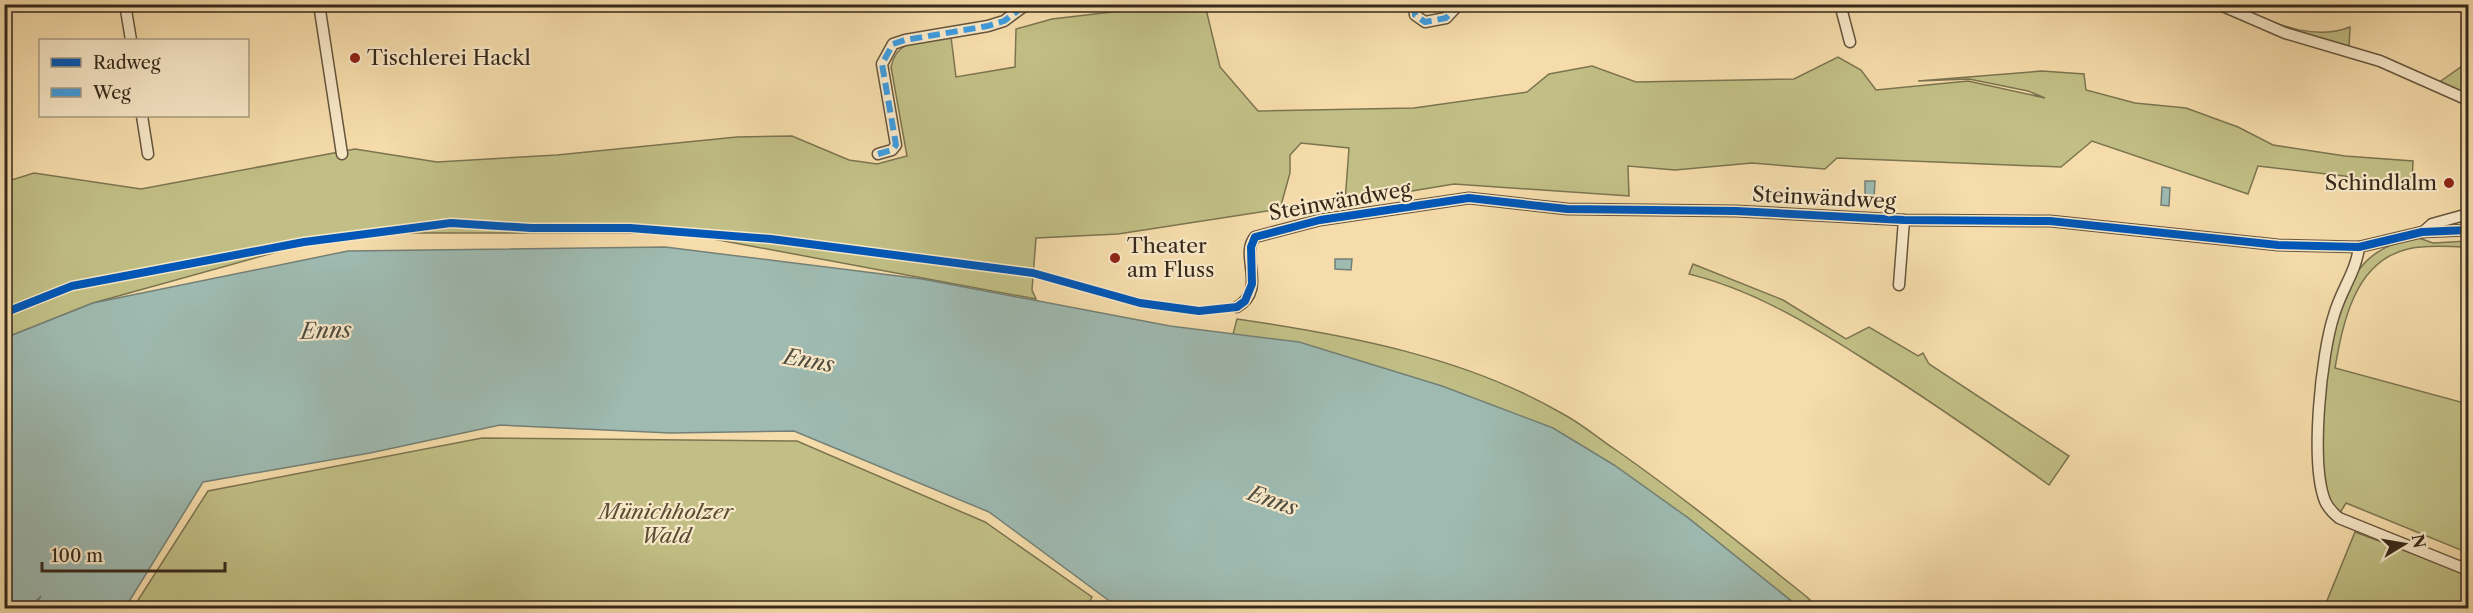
<svg xmlns="http://www.w3.org/2000/svg" width="2473" height="613" font-family="'Libre Caslon Text',serif">
  <style>
    .green { fill: #c1bf85; stroke: #7c7450; stroke-width: 1.5 }
    .water { fill: #9ebab1; stroke: #748075; stroke-width: 1.5 }
    .lines { fill: none; stroke-linecap: round; stroke-linejoin: round }
    .street-casing { stroke: #66563e; stroke-width: 13 }
    .street { stroke: #f8e8c8; stroke-width: 10 }
    .quiet { stroke: #3e9cdf; stroke-width: 6; stroke-dasharray: 12 6; stroke-linecap: butt }
    .cycleway-casing { stroke: #f8e8c8; stroke-width: 11 }
    .cycleway { stroke: #0057b8; stroke-width: 8 }
    .poi-dot { fill: #8f2418; stroke: #f8e8c8; stroke-width: 2 }
    .labels { text-anchor: middle; stroke-width: 4.5; stroke-linejoin: round; paint-order: stroke }
    .poi-label { font-size: 21px; fill: #36291a; stroke: #f8e8c8; text-anchor: start }
    .street-label { font-size: 21px; fill: #36291a; stroke: #f8e8c8 }
    .park-label { font-size: 21px; font-style: italic; fill: #594e35; stroke: #f8e8c8 }
    .water-label { font-size: 22px; font-style: italic; fill: #504d40; stroke: #f8e8c8 }
  </style>
  <rect width="100%" height="100%" fill="#f5dcaa"/>
  <filter id="stains"><feTurbulence type="fractalNoise" baseFrequency=".00333" numOctaves="4"/><feColorMatrix values="0 0 0 0 .2 0 0 0 0 .09 0 0 0 0 .02 0 0 0 .5 -.17"/></filter>
  <radialGradient id="worn" r=".72"><stop offset=".6" stop-color="#630" stop-opacity="0"/><stop offset="1" stop-color="#630" stop-opacity=".3"/></radialGradient>
  <g class="green">
    <path d="M1172,5h33l15,62 38,44 156,-3 113,-16 22,-18 43,-8 44,16 158,-3 44,-22 23,13 15,20 92,-9 77,17 -17,-7 -59,-12 -51,2 124,-10 42,3 2,16 49,13 51,5 52,19 35,18 72,11 68,5 -1,23 -154,-18 -10,28 -156,-53 -31,26 -224,-9 -12,11 -73,-6 -77,7 -47,-4 1,30 -175,-12 -109,18 4,-54 -48,-5 -11,12v18l-10,36 -162,25 -82,4 -4,52 4,9 -355,-66h-336l-252,70 -88,35v-156l29,-9 107,16 214,-40 82,13 120,-7 180,-18 55,-1 57,24 28,4 30,-8 -16,-89c6,-30 34,-26 60,-30l5,40 59,-10 1,-38 36,-10z"/>
    <path d="M2225,5h16l-3,3c35,14 74,34 112,19l-1,20 -41,-10z"/>
    <path d="M2468,62v34l-30,-13z"/>
    <path d="M2416,237l17,6 35,-2v6c-19,0 -41,-3 -60,2 -53,12 -65,73 -73,119l133,36v149l-122,-50 -6,10c-3,-3 -7,-6 -10,-10 -17,-29 -3,-148 5,-182 4,-17 14,-36 23,-50 15,-21 35,-28 58,-34z"/>
    <path d="M1693,264l90,36 63,39 23,-12 49,29 5,-3 6,11 140,92 -20,29c-61,-44 -121,-86 -185,-126 -55,-35 -110,-69 -175,-85z"/>
    <path d="M1237,319c110,16 229,38 326,95 19,10 35,24 53,36 66,46 128,97 191,147l11,11h-18l-113,-91 -454,-183z"/>
    <path d="M482,438l315,3 188,81 107,75 -6,11h-953l75,-117z"/>
    <path d="M2355,532l113,42v34h-144z"/>
  </g>
  <g class="water">
    <path d="M1865,181h10l-1,17h-9z"/>
    <path d="M2162,187l8,1 -1,18 -8,-1z"/>
    <path d="M665,247l257,32 248,47 129,16 143,44 111,42 61,37 73,52 113,91h-681l-130,-96 -195,-81 -124,2 -170,-8 -130,28 -167,29 -78,126h-92l8,-12 -12,12h-24v-270l88,-35 255,-52z"/>
    <path d="M1335,259h17l-1,11 -16,-1z"/>
  </g>
  <g class="lines">
    <defs>
      <g id="street">
        <path d="M125,4l6,36"/>
        <path d="M319,4l23,150"/>
        <path d="M1414,4l1,11 10,7 21,-4 13,-14"/>
        <path d="M1840,4l10,38"/>
        <path d="M2218,4l67,29 95,28 88,39"/>
        <path d="M142,116l6,38"/>
        <path d="M878,154l14,-4 4,-5 -14,-81 11,-20 12,-4 83,-14 16,-5 23,-17"/>
        <path d="M2423,232l9,-8 36,-10"/>
        <path d="M2359,247c-3,25 -18,43 -25,68 -13,39 -24,148 -9,186 3,7 8,12 14,17l129,52"/>
        <path d="M1899,285l5,-65"/>
        <path d="M1237,307c31,-18 2,-51 18,-70l65,-17 149,-22 98,11 169,2 168,9 146,1 228,24 81,2 63,-15 46,-2"/>
      </g>
    </defs>
    <use href="#street" class="street-casing"/>
    <use href="#street" class="street"/>
    <g class="quiet">
      <path d="M1414,4l1,11 10,7 21,-4 13,-14"/>
      <path d="M878,154l14,-4 4,-5 -14,-81 11,-20 12,-4 83,-14 16,-5 23,-17"/>
    </g>
    <defs>
      <path id="cycleway" d="M4,313l68,-27 232,-44 147,-19 80,5h99l141,11 262,34 107,30 59,8 38,-4 8,-6 7,-17 -1,-37 4,-10 65,-17 149,-22 98,11 169,2 168,9 146,1 228,24 81,2 63,-15 46,-2"/>
    </defs>
    <use href="#cycleway" class="cycleway-casing"/>
    <use href="#cycleway" class="cycleway"/>
  </g>
  <g class="poi-dot">
    <circle cx="355" cy="58" r="6"/>
    <circle cx="2449" cy="183" r="6"/>
    <circle cx="1115" cy="258" r="6"/>
  </g>
  <g class="labels">
    <g class="poi-label">
      <text x="367" y="65">Tischlerei Hackl</text>
      <text x="2437" y="190" text-anchor="end">Schindlalm</text>
      <text x="1127" y="253">Theater<tspan x="1127" dy="24">am Fluss</tspan></text>
    </g>
    <g class="street-label">
      <text transform="translate(1824 198) rotate(3)" y="7">Steinwändweg</text>
      <text transform="translate(1340 201) rotate(-10)" y="7">Steinwändweg</text>
    </g>
    <g class="park-label">
      <text x="666" y="519">Münichholzer<tspan x="666" dy="24">Wald</tspan></text>
    </g>
    <g class="water-label">
      <text transform="translate(326 330) rotate(-2)" y="8">Enns</text>
      <text transform="translate(809 360) rotate(10)" y="8">Enns</text>
      <text transform="translate(1273 500) rotate(19)" y="8">Enns</text>
    </g>
  </g>
  <rect width="2473" height="613" fill="none" stroke="#f5dcaa" stroke-width="24"/>
  <rect x="6" y="6" width="2461" height="601" fill="none" stroke="#36291a" stroke-width="3"/>
  <rect x="12" y="12" width="2449" height="589" fill="none" stroke="#36291a" stroke-width="1.5"/>
  <rect x="39" y="39" width="210" height="78" fill="#f8e8c8" stroke="#aa9c82" stroke-width="1.5"/>
  <rect x="51" y="58" width="30" height="9" fill="#0057b8" stroke="#aa9c82" stroke-width="1.5"/>
  <text x="93" y="69" font-size="18" fill="#36291a">Radweg</text>
  <rect x="51" y="88" width="30" height="9" fill="#3e9cdf" stroke="#aa9c82" stroke-width="1.5"/>
  <text x="93" y="99" font-size="18" fill="#36291a">Weg</text>
  <g transform="translate(2404 544) rotate(79)" stroke="#f8e8c8" stroke-width="4.5" paint-order="stroke">
  <path d="M0-4.5L10 22L0 15L-10 22Z" fill="#36291a"/>
  <text y="-9" font-size="16" font-weight="bold" text-anchor="middle" fill="#36291a">N</text>
  </g>
  <path d="M42 562v9h183v-9" fill="none" stroke="#36291a" stroke-width="3"/>
  <text x="51" y="562" font-size="18" fill="#36291a" stroke="#f8e8c8" stroke-width="4.5" paint-order="stroke">100 m</text>
  <rect width="100%" height="100%" filter="url(#stains)"/>
  <rect width="100%" height="100%" fill="url(#worn)"/>
</svg>
